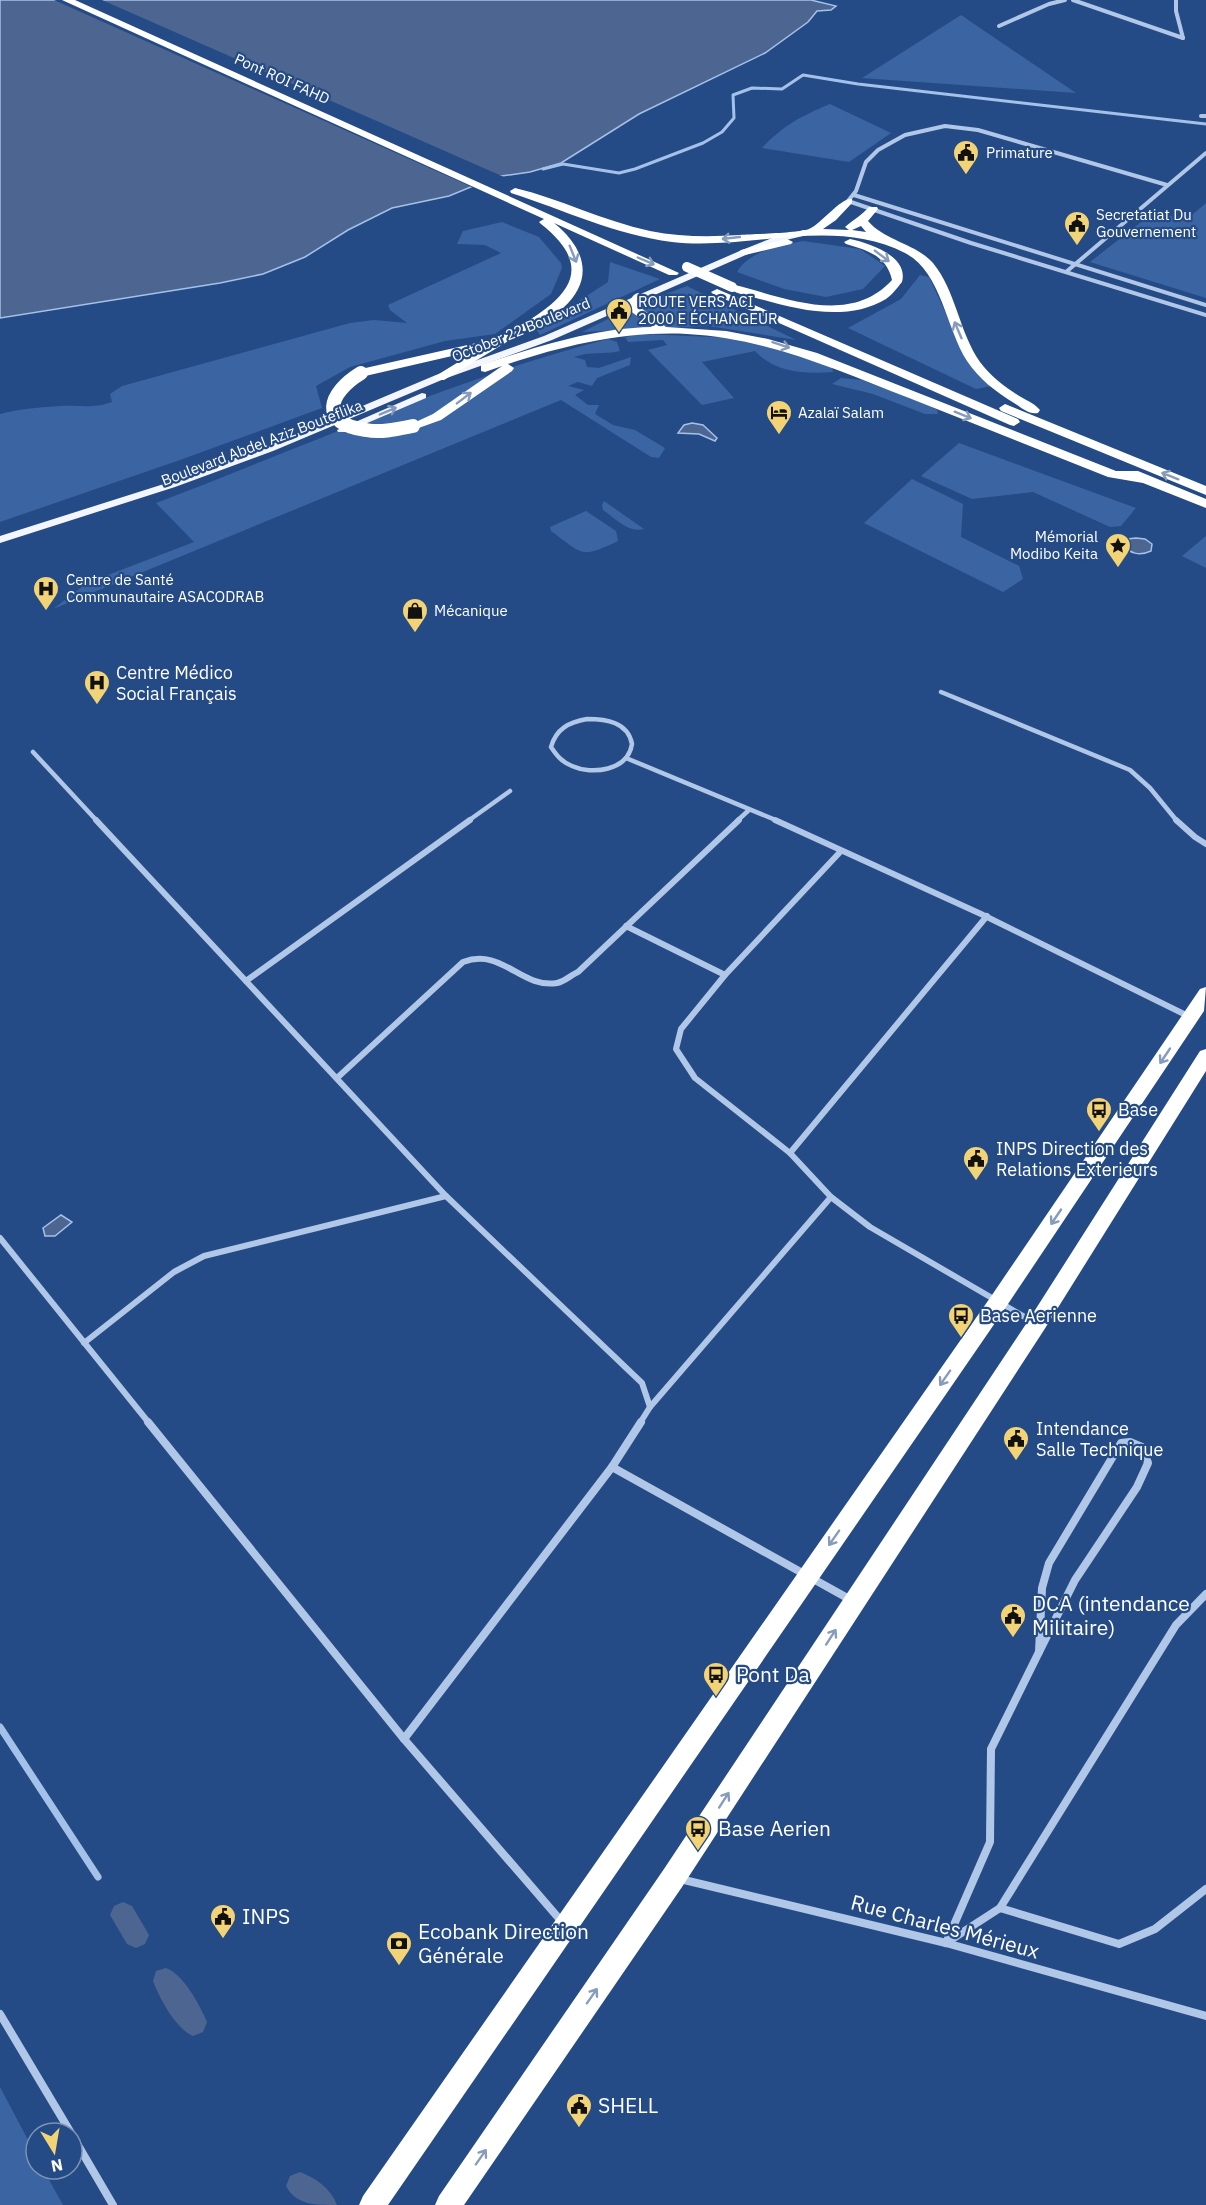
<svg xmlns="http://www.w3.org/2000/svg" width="1206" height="2205" font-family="'IBM Plex Sans',sans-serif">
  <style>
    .green { fill: #3a65a2 }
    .water { fill: #4c6691; stroke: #a4c1e9; stroke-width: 1.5 }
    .pier { fill: #254b86 }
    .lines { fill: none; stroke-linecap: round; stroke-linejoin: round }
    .stream-far1 { stroke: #a4c1e9; stroke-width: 3 }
    .stream { stroke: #a4c1e9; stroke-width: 7 }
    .canal { fill: #4c6691; fill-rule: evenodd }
    .street-far3 { stroke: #b0c7e8; stroke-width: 4 }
    .street-far2 { stroke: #b0c7e8; stroke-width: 4.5 }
    .street-far1 { stroke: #b0c7e8; stroke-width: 6 }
    .street { stroke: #b0c7e8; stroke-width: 8 }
    .primary { fill: #f3f6fe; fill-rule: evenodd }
    .highway { fill: #fff; fill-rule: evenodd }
    .highway-bridge-far1 { stroke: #fff; stroke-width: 10 }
    .highway-bridge { stroke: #fff; stroke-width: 14 }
    .oneway { stroke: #879cbc }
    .oneway2 { stroke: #8298bc }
    .labels { text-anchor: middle; stroke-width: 4.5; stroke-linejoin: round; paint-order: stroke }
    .far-street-label { font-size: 15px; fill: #fff; stroke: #254b86 }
    .far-poi-label { font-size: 15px; fill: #fff; stroke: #254b86; text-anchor: start }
    .poi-label { font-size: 18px; fill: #fff; stroke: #254b86; text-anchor: start }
    .near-poi-label { font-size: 21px; fill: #fff; stroke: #254b86; text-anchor: start }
    .near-street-label { font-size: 21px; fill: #fff; stroke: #254b86 }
  </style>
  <rect width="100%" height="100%" fill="#254b86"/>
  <g class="green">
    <path d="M961,15l115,78 -214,-15z"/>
    <path d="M830,104l61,29 -42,29 -87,-14c20,-22 41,-33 68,-44z"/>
    <path d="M1206,203v95l-116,-36 64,-50 32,8z"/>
    <path d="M502,222l37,15 22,26 1,5 -11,26 -56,40 -50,7 -95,26 -34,19 6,22 -142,52 -180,62v-108c19,-5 41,-7 61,-8 20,-1 30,3 51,-4l-2,-8 12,-8 228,-63 24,-3 33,3 -17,-13 -2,-5 113,-52 -16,-8 -28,-1 6,-13z"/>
    <path d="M803,241l57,8 25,17 -22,23 -37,8 -42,-8 -47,-17c13,-22 43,-26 66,-31z"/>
    <path d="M610,262l50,17 -120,56 -4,-6 72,-47z"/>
    <path d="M920,275l9,2 38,82 25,27 -16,3 -128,-61 53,-29z"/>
    <path d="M687,286l109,54 -87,-14 -127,6 50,-25z"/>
    <path d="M642,334l93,4 96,26 2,8c-29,2 -58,1 -78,-21l-53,11 32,36 -32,7 -54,-55 19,-5 -4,-5 -35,2 -3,-5z"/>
    <path d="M608,339l9,3 3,9c-16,4 -30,0 -46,6l11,3 2,7 12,1 32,-11 -1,8 -33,13 -5,8 -14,-4 -10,4 16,4 -9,5 13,10h11l-4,9 18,11 22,5 30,18 -6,10 -8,-1 -90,-57 -508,209 34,-26 107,-41 -38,-39c149,-57 298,-124 452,-164z"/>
    <path d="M841,378l21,2 66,25 9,5 1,4h-13l-52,-20 -41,-10z"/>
    <path d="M959,443l177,65 -15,18 -11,1 -77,-35 -61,7 -51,-23z"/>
    <path d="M912,479l51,25 -2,33 58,29 4,13 -20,13 -139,-69z"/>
    <path d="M604,501l40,28c-16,4 -28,-10 -41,-19l-1,-5z"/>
    <path d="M586,511l30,20 2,10c-38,18 -34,14 -67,-10l-1,-4z"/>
    <path d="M1206,536v32l-24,-12z"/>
    <path d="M0,2087l36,68v14h7l20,36h-63z"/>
  </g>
  <g class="water">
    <path d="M0,0h811l25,6 -5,4 -14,1 -9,11 -43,31 -126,61 -78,49 -31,9 -35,5 -46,19 -57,12 -44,22 -43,27 -42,17 -43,9 -220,35z"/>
    <path d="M692,423l11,2 14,13 -2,3 -16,-7 -21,-1 6,-8z"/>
    <path d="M1136,538l9,1 7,5 -1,7c-11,5 -22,3 -28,-7l4,-5z"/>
    <path d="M61,1215l11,7 -17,14h-10l-2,-8z"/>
  </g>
  <path class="pier" d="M54,0h48l402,177 -30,11z"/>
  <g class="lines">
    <path class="stream-far1" d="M543,169l20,-5 56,9 16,-4 68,-26 19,-11 12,-14 -1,-23 19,-7 30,1 21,-14 55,9 348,40"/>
    <path class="stream" d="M0,1727l98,150"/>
    <g class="canal">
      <path d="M123,1902l9,4 17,29 -4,9 -9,4 -9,-4 -17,-29 4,-9z"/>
      <path d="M166,1968c18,7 33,36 41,54l-4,10 -10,4c-18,-8 -33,-37 -40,-55l3,-10z"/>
      <path d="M300,2172c16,6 31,17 37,33 -23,0 -41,0 -51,-19l4,-10z"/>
    </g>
    <g class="street-far3">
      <path d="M1073,0l110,38"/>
      <path d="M1176,0v11l7,27"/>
      <path d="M999,26l50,-22 16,-4"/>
      <path d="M1201,116h5"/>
      <path d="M1167,185l-189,-55 -33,-4 -40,9 -27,15 -12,12 -10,29 -8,10 123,42 235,72"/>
      <path d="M854,195l352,110"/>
      <path d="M1066,272l140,-119"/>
    </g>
    <g class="street-far2">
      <path d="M941,692l189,78 20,18 27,33"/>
      <path d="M587,719c19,0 41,3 45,25 -4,27 -40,31 -60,22 -10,-4 -15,-10 -21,-19 5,-18 18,-25 36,-28z"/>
      <path d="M33,752l64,69"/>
      <path d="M626,758l152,63"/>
      <path d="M468,821l42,-30"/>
      <path d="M737,821l12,-11"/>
    </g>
    <g class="street-far1">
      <path d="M96,820l350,376 196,187 8,24"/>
      <path d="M775,820l206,94 209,103"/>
      <path d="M1176,820l19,17 11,7"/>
      <path d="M841,851l-116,124 -44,54 -5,20 19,29 95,75 41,44 39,30 165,96"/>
      <path d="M626,926l99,49"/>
      <path d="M246,981l224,-161"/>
      <path d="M337,1078l126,-116c39,-15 58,27 94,21 7,-1 14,-8 21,-11l161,-152"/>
      <path d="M790,1153l197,-237"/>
      <path d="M0,1238l149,185"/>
      <path d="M84,1343l90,-71 30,-16 242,-60"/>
      <path d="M640,1423l10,-16 181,-210"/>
    </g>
    <g class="street">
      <path d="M148,1422l256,317 158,183"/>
      <path d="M1130,1442l12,5 6,16 -11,24 -62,93 -36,72 3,-64 7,-25 72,-120z"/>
      <path d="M612,1467l239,133"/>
      <path d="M404,1739l208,-272 29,-45"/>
      <path d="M680,1879l266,64 260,73"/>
      <path d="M1000,1908l176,-283 30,-31"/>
      <path d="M946,1943l44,-101 1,-93 48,-97"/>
      <path d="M946,1943l54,-35 119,36 36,-15 51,-40"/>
      <path d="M0,2014l71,119"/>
      <path d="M72,2135l41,70"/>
    </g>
    <g class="primary">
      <path d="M804,230l5,3 -2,2 -29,7 -30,12 -196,86 -108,39 -171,72 -98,36 -175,56v-7l167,-53 98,-36 171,-72 108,-39 198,-86 30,-12z"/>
      <path d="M422,393l4,1v4l-80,34h-8l-1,-2z"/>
    </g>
    <g class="highway">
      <path d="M62,0h13l604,273 -2,2h-8l-115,-52c31,25 41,56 9,85l-119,72h-8l-2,-3 44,-27 -117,27 -4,-1v-6l4,-1 120,-27 5,3c49,-29 130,-62 55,-121l-2,-2 5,-3z"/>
      <path d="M515,188c46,11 88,33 135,43 30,6 60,6 90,4 14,-1 59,-2 69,-6 13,-6 32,-32 43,-30v4l-16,17 -13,9 26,1 -4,-3c8,-7 17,-12 24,-20h8l1,2 -10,12c17,20 47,22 65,42 23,28 26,69 47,99 11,15 26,26 41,35 7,4 14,7 19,13l-2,3c-9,2 -16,-5 -24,-10 -18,-11 -35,-24 -47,-42 -21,-33 -26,-90 -62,-108 -73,-37 -156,-2 -233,-11 -56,-7 -108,-32 -161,-49l-1,-2zM861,226l5,6 -14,-2z"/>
      <path d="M787,239l6,3 -2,2 -46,11 -6,-3 2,-2z"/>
      <path d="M850,239c19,4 59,17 52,43 -5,6 -10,13 -16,17 -36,22 -84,12 -122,1 -11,-3 -27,-5 -35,-12l6,-3c52,13 115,41 157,-5 -5,-24 -25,-30 -46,-36l-2,-2z"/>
      <path d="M717,289l301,130 2,3 -6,4 -4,-1 -297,-131 -2,-2z"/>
      <path d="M638,293l6,4 -3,11 25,19 60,4 42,8 49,14 299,118h22l68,28v9l-63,-25 -35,-6c-66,-26 -133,-53 -199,-79 -72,-28 -143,-60 -222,-64 -61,-3 -121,11 -179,30l6,4 -2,3 -71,49 -28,10 -6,-4 26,-12 69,-48 -17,6 -4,-1v-6c55,-18 112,-37 171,-38l-23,-17c-1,-7 2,-15 9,-17z"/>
      <path d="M1005,404l201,82v9l-205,-84 -2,-3z"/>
      <path d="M1206,987l-2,24 -198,296 -618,898h-29l4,-9 629,-901 208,-306z"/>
      <path d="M1206,1049v22l-162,259 -362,557 -218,318h-29l4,-9 225,-327 366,-551 170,-267z"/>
    </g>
    <path class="highway-bridge-far1" d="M687,267l45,20"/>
    <path class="highway-bridge" d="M361,373c-33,20 -43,51 5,57 15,3 32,-1 47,-4"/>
  </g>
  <defs><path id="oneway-shaft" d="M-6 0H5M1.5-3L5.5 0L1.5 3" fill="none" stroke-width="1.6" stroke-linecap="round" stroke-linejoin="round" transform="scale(1.5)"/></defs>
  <g class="oneway">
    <use href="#oneway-shaft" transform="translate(731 238) rotate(174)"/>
    <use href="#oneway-shaft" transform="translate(573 254) rotate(68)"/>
    <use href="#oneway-shaft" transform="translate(882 256) rotate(37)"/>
    <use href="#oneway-shaft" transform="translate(646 261) rotate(23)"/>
    <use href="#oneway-shaft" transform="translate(958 330) rotate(-113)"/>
    <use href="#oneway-shaft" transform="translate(781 345) rotate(18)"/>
    <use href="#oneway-shaft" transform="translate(464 398) rotate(-37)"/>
    <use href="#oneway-shaft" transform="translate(963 415) rotate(22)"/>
    <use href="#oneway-shaft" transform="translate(1170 476) rotate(-158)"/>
    <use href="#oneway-shaft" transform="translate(1165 1056) rotate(124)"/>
    <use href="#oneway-shaft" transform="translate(1056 1217) rotate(124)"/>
    <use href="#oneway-shaft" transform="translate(945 1378) rotate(125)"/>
    <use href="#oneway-shaft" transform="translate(834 1538) rotate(125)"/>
    <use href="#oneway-shaft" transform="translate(831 1637) rotate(-57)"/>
    <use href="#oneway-shaft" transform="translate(724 1800) rotate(-57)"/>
    <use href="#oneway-shaft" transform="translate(592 1996) rotate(-55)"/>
    <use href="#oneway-shaft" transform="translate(481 2157) rotate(-55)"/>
  </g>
  <use class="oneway2" href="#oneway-shaft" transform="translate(388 411) rotate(-23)"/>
  <defs>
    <symbol id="civic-pin" viewBox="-11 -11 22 30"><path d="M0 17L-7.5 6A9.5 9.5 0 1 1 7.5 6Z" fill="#f2d375" stroke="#254b86"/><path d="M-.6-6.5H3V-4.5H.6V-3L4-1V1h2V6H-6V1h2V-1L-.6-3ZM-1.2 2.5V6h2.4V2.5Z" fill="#111"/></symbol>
    <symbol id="hotel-pin" viewBox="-11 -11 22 30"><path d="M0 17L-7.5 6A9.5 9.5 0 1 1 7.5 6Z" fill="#f2d375" stroke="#254b86"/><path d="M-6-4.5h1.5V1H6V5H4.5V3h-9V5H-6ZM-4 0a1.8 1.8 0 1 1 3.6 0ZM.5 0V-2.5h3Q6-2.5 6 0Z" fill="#111"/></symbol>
    <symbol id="sight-pin" viewBox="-11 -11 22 30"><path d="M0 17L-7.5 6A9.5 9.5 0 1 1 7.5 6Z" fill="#f2d375" stroke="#254b86"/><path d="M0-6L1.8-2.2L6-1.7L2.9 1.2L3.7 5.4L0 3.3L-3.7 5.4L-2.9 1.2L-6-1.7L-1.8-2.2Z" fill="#111"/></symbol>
    <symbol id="hospital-pin" viewBox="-11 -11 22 30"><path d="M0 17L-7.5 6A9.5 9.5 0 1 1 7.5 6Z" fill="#f2d375" stroke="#254b86"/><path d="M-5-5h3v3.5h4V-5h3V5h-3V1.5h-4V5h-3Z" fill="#111"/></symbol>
    <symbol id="shop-pin" viewBox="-11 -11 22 30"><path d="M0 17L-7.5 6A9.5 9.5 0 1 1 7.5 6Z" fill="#f2d375" stroke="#254b86"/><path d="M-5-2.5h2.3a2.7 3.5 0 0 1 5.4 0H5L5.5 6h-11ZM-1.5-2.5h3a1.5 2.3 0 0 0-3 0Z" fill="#111"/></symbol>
    <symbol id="bus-pin" viewBox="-11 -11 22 30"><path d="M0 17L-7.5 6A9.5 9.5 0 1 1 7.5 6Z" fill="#f2d375" stroke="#254b86"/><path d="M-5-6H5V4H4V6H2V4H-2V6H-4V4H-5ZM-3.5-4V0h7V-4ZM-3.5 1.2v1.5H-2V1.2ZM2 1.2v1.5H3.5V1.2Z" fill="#111"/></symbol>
    <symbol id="bank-pin" viewBox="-11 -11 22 30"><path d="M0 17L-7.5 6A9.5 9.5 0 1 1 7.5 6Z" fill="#f2d375" stroke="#254b86"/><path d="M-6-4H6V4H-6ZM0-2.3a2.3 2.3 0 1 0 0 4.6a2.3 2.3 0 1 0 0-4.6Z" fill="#111"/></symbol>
  </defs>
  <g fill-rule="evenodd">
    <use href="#civic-pin" x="951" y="138" width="30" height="40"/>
    <use href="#civic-pin" x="1062" y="209" width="30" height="40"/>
    <use href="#civic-pin" x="604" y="296" width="30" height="40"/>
    <use href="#hotel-pin" x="764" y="398" width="30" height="40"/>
    <use href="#sight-pin" x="1103" y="531" width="30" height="40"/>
    <use href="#hospital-pin" x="31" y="574" width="30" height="40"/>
    <use href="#shop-pin" x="400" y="596" width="30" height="40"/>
    <use href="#hospital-pin" x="82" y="668" width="30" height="40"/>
    <use href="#bus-pin" x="1084" y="1095" width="30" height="40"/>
    <use href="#civic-pin" x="961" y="1144" width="30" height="40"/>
    <use href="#bus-pin" x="946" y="1301" width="30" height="40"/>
    <use href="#civic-pin" x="1001" y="1424" width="30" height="40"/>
    <use href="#civic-pin" x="998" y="1601" width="30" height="40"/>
    <use href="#bus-pin" x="701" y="1660" width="30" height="40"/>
    <use href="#bus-pin" x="683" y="1814" width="30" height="40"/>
    <use href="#civic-pin" x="208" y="1902" width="30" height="40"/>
    <use href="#bank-pin" x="384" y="1929" width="30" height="40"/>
    <use href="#civic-pin" x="564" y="2091" width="30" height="40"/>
  </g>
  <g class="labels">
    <g class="far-street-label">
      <text transform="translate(282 79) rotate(24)" y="5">Pont ROI FAHD</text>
      <text transform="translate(521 330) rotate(-22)" y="5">October 22 Boulevard</text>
      <text transform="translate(262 443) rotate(-21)" y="5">Boulevard Abdel Aziz Bouteflika</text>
    </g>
    <g class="far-poi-label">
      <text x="986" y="158">Primature</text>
      <text x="1096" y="220">Secretatiat Du<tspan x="1096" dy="17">Gouvernement</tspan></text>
      <text x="638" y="307">ROUTE VERS ACI<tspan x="638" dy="17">2000 E ÉCHANGEUR</tspan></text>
      <text x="798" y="418">Azalaï Salam</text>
      <text x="1098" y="542" text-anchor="end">Mémorial<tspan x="1098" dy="17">Modibo Keita</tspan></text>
      <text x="66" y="585">Centre de Santé<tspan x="66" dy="17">Communautaire ASACODRAB</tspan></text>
      <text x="434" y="616">Mécanique</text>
    </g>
    <g class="poi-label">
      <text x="116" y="679">Centre Médico<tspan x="116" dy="21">Social Français</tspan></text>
      <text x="1118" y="1116">Base</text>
      <text x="996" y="1155">INPS Direction des<tspan x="996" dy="21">Relations Exterieurs</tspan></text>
      <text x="980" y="1322">Base Aerienne</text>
      <text x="1036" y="1435">Intendance<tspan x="1036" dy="21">Salle Technique</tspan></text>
    </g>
    <g class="near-poi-label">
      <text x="1032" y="1611">DCA (intendance<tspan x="1032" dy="24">Militaire)</tspan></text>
      <text x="736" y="1682">Pont Da</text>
      <text x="718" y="1836">Base Aerien</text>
      <text x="242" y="1924">INPS</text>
      <text x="418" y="1939">Ecobank Direction<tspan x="418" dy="24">Générale</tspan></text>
      <text x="598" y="2113">SHELL</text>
    </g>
    <g class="near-street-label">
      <text transform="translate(945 1927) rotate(15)" y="7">Rue Charles Mérieux</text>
    </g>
  </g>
  <g transform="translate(54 2151) rotate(169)"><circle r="28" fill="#254b86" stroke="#7c93b6" stroke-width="1.5"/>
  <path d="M0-4.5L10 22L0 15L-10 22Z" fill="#f2d375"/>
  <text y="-9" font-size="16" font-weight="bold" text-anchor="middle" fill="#ffffff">N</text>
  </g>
</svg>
